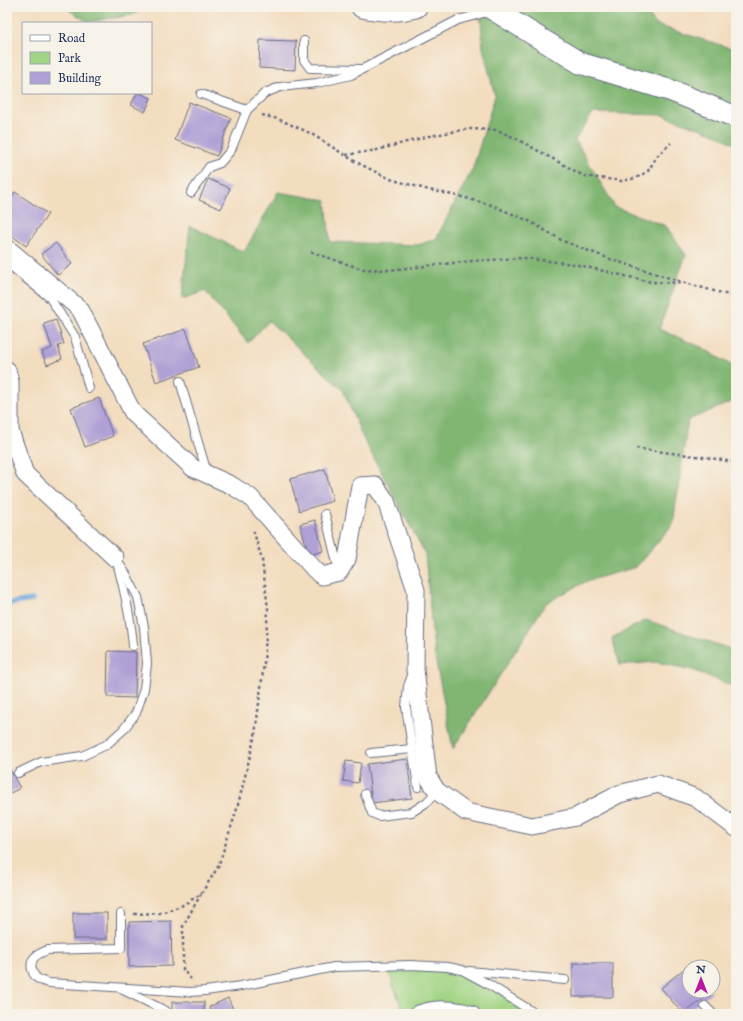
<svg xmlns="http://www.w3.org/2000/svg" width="743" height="1021" font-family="'IM FELL English',serif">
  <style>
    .green { fill: #a1d484; stroke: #5e8271 }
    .forest { fill: #80b672; stroke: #4e7268 }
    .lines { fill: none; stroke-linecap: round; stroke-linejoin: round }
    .stream { stroke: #70a4dd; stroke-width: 5.5 }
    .building { fill: #afa0d5 }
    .service-casing { stroke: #676c80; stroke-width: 10 }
    .minor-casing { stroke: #676c80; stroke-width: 19 }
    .tertiary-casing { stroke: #676c80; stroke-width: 23 }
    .path { stroke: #676c80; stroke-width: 2.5; stroke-dasharray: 3 3; stroke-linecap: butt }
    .service { stroke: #fff; stroke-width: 8 }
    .minor { stroke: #fff; stroke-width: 17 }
    .tertiary { stroke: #fff; stroke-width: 21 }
  </style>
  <rect width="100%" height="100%" fill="#f7f3e8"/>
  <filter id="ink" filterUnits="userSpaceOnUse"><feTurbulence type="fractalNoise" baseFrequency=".025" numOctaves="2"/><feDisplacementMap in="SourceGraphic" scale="8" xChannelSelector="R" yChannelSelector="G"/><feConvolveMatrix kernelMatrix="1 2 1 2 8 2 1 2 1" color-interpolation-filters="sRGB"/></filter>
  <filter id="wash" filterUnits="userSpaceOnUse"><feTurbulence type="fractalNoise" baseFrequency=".012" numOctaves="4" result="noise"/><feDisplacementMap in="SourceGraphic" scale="16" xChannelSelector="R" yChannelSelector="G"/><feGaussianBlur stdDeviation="0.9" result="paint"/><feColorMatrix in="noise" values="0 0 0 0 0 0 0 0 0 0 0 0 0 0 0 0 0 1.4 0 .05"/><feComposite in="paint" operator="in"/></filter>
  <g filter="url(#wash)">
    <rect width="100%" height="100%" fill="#f3ddbf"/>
    <path class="green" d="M429,968l49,8 50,38h-124l-16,-44z"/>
    <g class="forest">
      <path d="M64,7h83l-15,8 -44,7z"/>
      <path d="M480,7h163l13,18 74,23 6,-4v101l-18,-10 -55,-20 -70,-2 -18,27 40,67 51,19 20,29 -27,74 42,18 35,21v32l-48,20 -15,104 -37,43 -49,14 -41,22 -93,146 -19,-98 -9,-97 -63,-118 -19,-46 -74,-69 -21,22 -43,-52 -23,8 8,-73 54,26 34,-60 48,8 4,42 88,3 18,-6 37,-71 22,-72 -12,-48z"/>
      <path d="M646,620l90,31v39l-6,-5 -37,-15 -37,-8 -36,3 -8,-27z"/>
    </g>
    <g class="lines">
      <path class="stream" d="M7,604l25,-4"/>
    </g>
    <g id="blocks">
      <g class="building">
        <path d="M260,40l36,1 -1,29 -36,-2z"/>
        <path d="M137,93h3l11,5 -6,14 -14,-7z"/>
        <path d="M189,102l42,16 -14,38 -42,-16z"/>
        <path d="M208,179l22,9 -9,21 -22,-9z"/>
        <path d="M15,192l33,22 -22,32 -19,-14v-28z"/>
        <path d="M56,243l16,21 -14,11 -17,-21z"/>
        <path d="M56,320l8,24 -6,2 4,13 -15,6 -5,-13 10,-4 -8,-24z"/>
        <path d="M186,329l13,38 -43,15 -13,-38z"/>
        <path d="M99,398l14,38 -28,11 -14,-39z"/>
        <path d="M325,469l8,32 -34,10 -9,-32z"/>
        <path d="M315,520l8,31 -14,4 -9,-31z"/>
        <path d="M108,651l28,1 -1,46 -28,-1z"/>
        <path d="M407,759l5,39 -40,5 -5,-39z"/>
        <path d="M346,761l15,2 -3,20 -15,-2z"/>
        <path d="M9,768l11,20 -13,7v-26z"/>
        <rect x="73" y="913" width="34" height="26"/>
        <path d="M171,921l1,45 -43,1v-45z"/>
        <path d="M692,962l4,5h-7v24h24l-29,23h-1l-22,-26z"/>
        <rect x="573" y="963" width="40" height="34"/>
        <path d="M228,998l7,15 -23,1 -3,-7z"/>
        <rect x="172" y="1002" width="32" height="12"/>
      </g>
    </g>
  </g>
  <g filter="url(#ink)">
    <use href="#blocks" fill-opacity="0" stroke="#676c80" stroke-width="1"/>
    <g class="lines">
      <defs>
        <g id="service">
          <path d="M304,41v19l6,8 50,1"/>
          <path d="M201,94l46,16"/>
          <path d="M191,193l18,-26 11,-4 11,-13 16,-40 18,-17 15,-6 37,-4 34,-8 107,-55 33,-9"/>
          <path d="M7,263l43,35 25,39 14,51"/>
          <path d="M180,381l27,92"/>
          <path d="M325,514l14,57"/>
          <path d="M118,566c7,27 13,52 15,80"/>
          <path d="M412,676l-4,10 -2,21 12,80"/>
          <path d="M371,753l41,-4"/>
          <path d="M18,773l23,-11 41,-6 24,-11 17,-15 13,-17 8,-24 3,-25 -3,-37 -6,-30 -12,-23 -11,-16"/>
          <path d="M365,794l7,19 7,3 33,-4 15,-10 10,-11"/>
          <path d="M121,914v34l-73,2c-10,4 -19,7 -16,20 1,3 2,6 5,8 4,3 8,4 12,5l141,9 15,-1 36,-5 93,-19 77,-2 37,2 14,3 26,14 48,30"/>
          <path d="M469,971l96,9"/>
          <path d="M123,990l43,21"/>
          <path d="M705,1006l8,8"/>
        </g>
        <g id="minor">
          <path d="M7,248l73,61 53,104 60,55 38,17 19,12 65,73 7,6 17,-4 8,-13 13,-73 15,-1 11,16 30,89 -1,80 13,107 9,14 29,21 66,14 44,-9 43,-23 39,-10 38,14 40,30"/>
          <path d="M7,370l3,12v49l15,43 90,84"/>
          <path d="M419,1014c16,-6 36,-5 52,0"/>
        </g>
        <g id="tertiary">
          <path d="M362,7c19,4 36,5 54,0"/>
          <path d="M489,7l91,56 92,28 64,26"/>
        </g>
      </defs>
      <use href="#service" class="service-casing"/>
      <use href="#minor" class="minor-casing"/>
      <use href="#tertiary" class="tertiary-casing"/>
      <g class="path">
        <path d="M262,115l16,4 32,14 46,29 34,17 39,11 33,7 29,8 38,16 34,20 47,18 75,24 51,14"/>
        <path d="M346,155l31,-5 52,-14 40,-7 28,1 18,8 69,38 38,5 14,-3 12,-7 9,-15 14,-13"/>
        <path d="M311,252l51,17 27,1 83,-9 51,-3 51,6 77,18 30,1"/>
        <path d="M636,448c33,6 67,7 100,15"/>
        <path d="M134,914l27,-1 20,-7 20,-12 17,-27 19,-58 18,-74 9,-72 4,-54 -6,-49 -9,-31"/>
        <path d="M191,979l-8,-9v-44l18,-32"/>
      </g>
      <use href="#service" class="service"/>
      <use href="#minor" class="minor"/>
      <use href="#tertiary" class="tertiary"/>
    </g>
  </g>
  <rect width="743" height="1021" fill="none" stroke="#f7f3e8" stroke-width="24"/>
  <rect x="22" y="22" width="130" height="72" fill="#f7f3e8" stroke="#9fa5b1"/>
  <rect x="30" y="35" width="20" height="6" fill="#ffffff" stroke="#9fa5b1"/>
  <text x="58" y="42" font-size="12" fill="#1b2f5e">Road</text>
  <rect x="30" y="52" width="20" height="12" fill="#a1d484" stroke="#9fa5b1"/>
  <text x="58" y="62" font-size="12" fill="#1b2f5e">Park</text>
  <rect x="30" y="72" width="20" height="12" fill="#afa0d5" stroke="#9fa5b1"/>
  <text x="58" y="82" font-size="12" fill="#1b2f5e">Building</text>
  <g transform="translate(701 979)"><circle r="19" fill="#f7f3e8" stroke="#9fa5b1"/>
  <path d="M0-3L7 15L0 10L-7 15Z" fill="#b5179e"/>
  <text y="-6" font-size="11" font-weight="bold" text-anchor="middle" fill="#1b2f5e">N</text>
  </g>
</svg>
